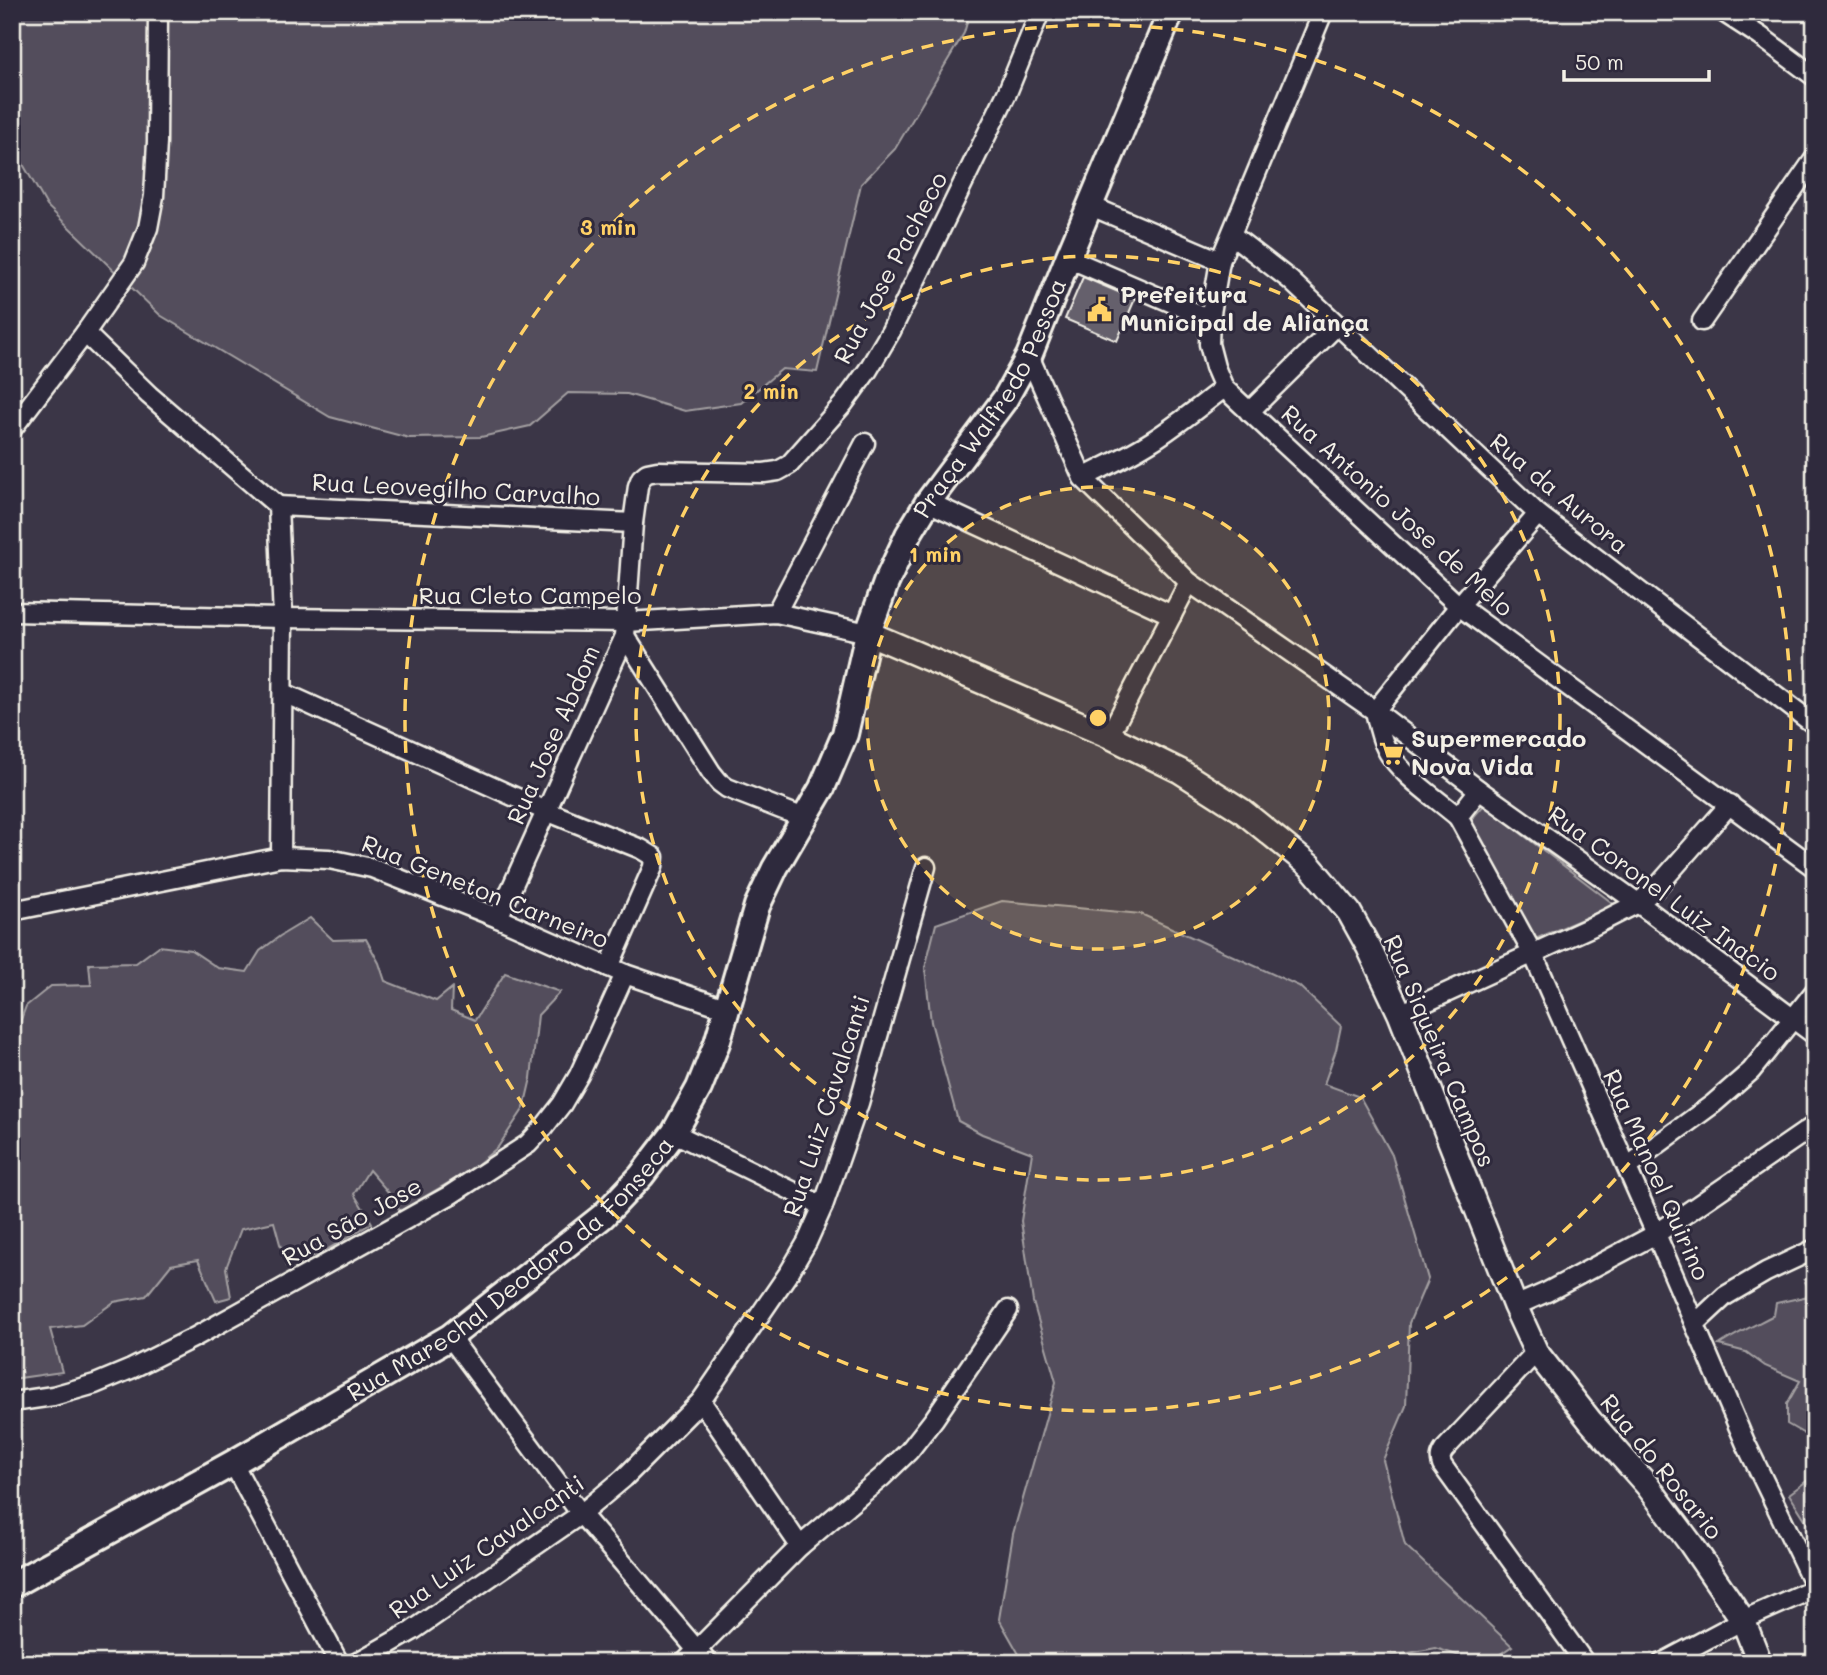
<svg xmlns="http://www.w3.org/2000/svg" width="1827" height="1675" font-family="Mali,sans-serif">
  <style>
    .green { fill: #534e5c; stroke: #a4a0a2; stroke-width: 2 }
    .building { fill: #65616c; stroke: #f4f1e8; stroke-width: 2 }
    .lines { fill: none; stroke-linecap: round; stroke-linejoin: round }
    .minor-casing { stroke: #f4f1e8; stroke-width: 23 }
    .tertiary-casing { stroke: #f4f1e8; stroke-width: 28 }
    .secondary-casing { stroke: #f4f1e8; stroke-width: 30 }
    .minor { stroke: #2f2a3d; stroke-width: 18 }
    .tertiary { stroke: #2f2a3d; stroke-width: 23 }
    .secondary { stroke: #2f2a3d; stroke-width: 24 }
    .ring { fill: none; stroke: #ffd166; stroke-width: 3.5; stroke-dasharray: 12 9 }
    .labels { text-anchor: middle; stroke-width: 6; stroke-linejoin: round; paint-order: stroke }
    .street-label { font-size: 24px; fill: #f4f1e8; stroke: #2f2a3d }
    .poi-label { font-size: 24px; font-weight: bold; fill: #f4f1e8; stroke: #2f2a3d; text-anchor: start }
    .centre { fill: #ffd166; stroke: #2f2a3d; stroke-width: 3.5 }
    .ring-label { font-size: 21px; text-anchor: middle; font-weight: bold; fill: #ffd166; stroke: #2f2a3d; stroke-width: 6; stroke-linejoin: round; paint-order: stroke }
  </style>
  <rect width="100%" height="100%" fill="#3b3647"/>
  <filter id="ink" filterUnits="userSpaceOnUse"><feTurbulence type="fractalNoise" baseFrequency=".0143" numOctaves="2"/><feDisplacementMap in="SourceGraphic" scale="14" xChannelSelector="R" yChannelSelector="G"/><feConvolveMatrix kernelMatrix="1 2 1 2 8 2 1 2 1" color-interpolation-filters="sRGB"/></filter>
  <g filter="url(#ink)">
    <g class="green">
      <path d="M12,12h958l-6,21 -69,116 -34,35 -44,188 -35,-3 -41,34 -56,8 -58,-17 -59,-1 -38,33 -49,11 -72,1 -79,-21 -170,-102 -113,-109 -35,-61z"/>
      <path d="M1484,805l131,100 -82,35 -63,-119z"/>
      <path d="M1002,901l139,13 158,72 42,40 -5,24 -12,34 36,13 32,58 36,124 -19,44 -3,83 -23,54 22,85 107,101 -25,17h-7l-44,-15 -61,11 -9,4h-342l-25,-44 14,-85 43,-152 -23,-80 -12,-81 11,-68 -50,-19 -24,-13 -27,-99 -6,-54 11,-44z"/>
      <path d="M310,918l23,22 33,-1 13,24 6,18 51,20 16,-13 -1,22 24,10 30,-47 55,19 -22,23 -7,63 -7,30 -26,39 -26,22 -72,42 -11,-18 -20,-23 -15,24 18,29 -51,30 -35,13 -12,-44 -33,7 -15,39 5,29 -15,4 -18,-41 -27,5 -25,31 -32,6 -32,23 -32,4 12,43 -50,7v-335l14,-38 25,-20 40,-1 -2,-21 47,-1 23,-17 32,4 27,18 29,4 13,-21 20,-15z"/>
      <path d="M1804,1280h11v160l-28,-16v-20l13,-23 -35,-15 -19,-14 -27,-7c18,-12 36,-20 55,-30l2,-12 37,-8z"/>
      <path d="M1815,1475v55l-5,-3 -21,-33z"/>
    </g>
    <path class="building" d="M1083,277l52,22 -18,42 -52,-22z"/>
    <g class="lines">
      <defs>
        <g id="minor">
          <path d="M158,12l-1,130 -3,54 -6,32 -14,35 -49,70 64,62 129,111 5,112 -2,239"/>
          <path d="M1323,12l-103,249 -10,58 -1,25 6,23 9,21 235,218 356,262"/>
          <path d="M1723,12l37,24 55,41"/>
          <path d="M1091,206l129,55"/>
          <path d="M1232,235l58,45 248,234 277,211"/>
          <path d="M1068,258l142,61"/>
          <path d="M1702,321l113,-163"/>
          <path d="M1029,356l54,122 106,104 186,129 104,79 159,113 177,132"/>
          <path d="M1249,412l88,-87"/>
          <path d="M12,429l73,-96"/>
          <path d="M1083,478c23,-12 47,-23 69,-37 25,-16 48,-35 72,-53"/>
          <path d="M928,502l244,113"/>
          <path d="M278,506l355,17"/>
          <path d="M12,612l271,6 343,4 150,-9 92,20"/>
          <path d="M776,613l89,-170"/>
          <path d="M625,636l86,136 8,10 8,6 77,30"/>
          <path d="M284,693l262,118 95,38 13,8 -1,10 -44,100"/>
          <path d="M1109,736l80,-154"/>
          <path d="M1479,790l-21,27 75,137 123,280 89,208 70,145"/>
          <path d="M1458,817c-22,-19 -60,-44 -72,-69 -6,-11 -8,-24 -11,-37l84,-105 79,-92"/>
          <path d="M12,911l269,-54 48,2 43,9 126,50 127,56 103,35"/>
          <path d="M498,918l127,-282 8,-113 5,-37 3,-8 6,-5 10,-2 107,2 14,-2 11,-6 55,-62 24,-33 23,-39 116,-238 33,-81"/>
          <path d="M1400,1014l193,-88 45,-23 18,-15 74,-84"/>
          <path d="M674,1133l149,73"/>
          <path d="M1627,1167l86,-63 38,-33 64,-80"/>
          <path d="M1515,1306l32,-14 109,-58 159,-109"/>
          <path d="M1695,1324l30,-28 41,-24 49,-23"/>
          <path d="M450,1337l131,177 127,149"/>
          <path d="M1536,1352l-92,98c-4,6 -4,9 -2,15l143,198"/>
          <path d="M701,1401l99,145"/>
          <path d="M12,1402l41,-6 42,-12 36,-15 64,-32 255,-142 78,-51 16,-17 18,-23 17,-29 46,-101"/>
          <path d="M233,1463l106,200"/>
          <path d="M356,1663l56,-32 169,-117 43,-36 77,-77 89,-130 17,-29 16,-36 36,-103 67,-236"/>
          <path d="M684,1663l116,-117 82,-69 27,-26 25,-32 74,-109"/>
          <path d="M1662,1663l81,-43 72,-32"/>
        </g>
        <path id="tertiary" d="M868,633l241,103 71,35 61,39 69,56 39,46 20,36 31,66 115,292 21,46 55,70 56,63 44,59 52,76 17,43"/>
        <g id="secondary">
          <path id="s1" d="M12,1585l221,-122 217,-126 153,-121 38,-40 33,-43 25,-45 18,-45 40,-137 18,-38 47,-80 23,-54 23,-101 18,-50 22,-48 20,-33 77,-103 24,-43 39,-98 103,-246"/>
        </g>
      </defs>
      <use href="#minor" class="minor-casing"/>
      <use href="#tertiary" class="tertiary-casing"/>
      <use href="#secondary" class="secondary-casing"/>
      <use href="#minor" class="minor"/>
      <use href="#tertiary" class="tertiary"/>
      <use href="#secondary" class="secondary"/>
    </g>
  </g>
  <circle cx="1098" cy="718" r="231" fill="#ffd166" fill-opacity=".12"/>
  <g class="ring">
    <circle cx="1098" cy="718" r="231"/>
    <circle cx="1098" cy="718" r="462"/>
    <circle cx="1098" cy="718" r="693"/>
  </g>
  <defs>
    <symbol id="civic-bare" viewBox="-9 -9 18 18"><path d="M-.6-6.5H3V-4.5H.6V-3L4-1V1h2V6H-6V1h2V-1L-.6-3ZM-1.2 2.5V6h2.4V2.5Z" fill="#ffd166" stroke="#2f2a3d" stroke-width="2.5" paint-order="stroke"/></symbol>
    <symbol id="supermarket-bare" viewBox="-9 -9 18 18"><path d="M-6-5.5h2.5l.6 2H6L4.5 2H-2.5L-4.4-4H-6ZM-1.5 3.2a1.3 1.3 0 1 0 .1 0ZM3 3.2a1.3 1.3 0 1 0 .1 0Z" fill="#ffd166" stroke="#2f2a3d" stroke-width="2.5" paint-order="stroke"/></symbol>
  </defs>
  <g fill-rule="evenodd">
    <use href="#civic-bare" x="1082" y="292" width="35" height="35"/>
    <use href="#supermarket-bare" x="1374" y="736" width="35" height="35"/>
  </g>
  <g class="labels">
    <g class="street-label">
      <text transform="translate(891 268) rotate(-62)" y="8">Rua Jose Pacheco</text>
      <text dy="8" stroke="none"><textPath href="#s1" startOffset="1614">Praça Walfredo Pessoa</textPath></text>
      <text transform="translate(456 490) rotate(3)" y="8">Rua Leovegilho Carvalho</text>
      <text transform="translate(1559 494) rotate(40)" y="8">Rua da Aurora</text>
      <text transform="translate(1397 511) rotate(42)" y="8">Rua Antonio Jose de Melo</text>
      <text x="530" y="604">Rua Cleto Campelo</text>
      <text transform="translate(554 735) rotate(-66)" y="8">Rua Jose Abdom</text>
      <text transform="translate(485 892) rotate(22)" y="8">Rua Geneton Carneiro</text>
      <text transform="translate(1664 894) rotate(36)" y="8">Rua Coronel Luiz Inacio</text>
      <text transform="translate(1439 1051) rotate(67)" y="8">Rua Siqueira Campos</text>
      <text transform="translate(827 1106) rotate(-72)" y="8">Rua Luiz Cavalcanti</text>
      <text transform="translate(1656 1175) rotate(66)" y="8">Rua Manoel Quirino</text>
      <text transform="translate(352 1222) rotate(-29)" y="8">Rua São Jose</text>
      <text dy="8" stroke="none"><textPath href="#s1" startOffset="593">Rua Marechal Deodoro da Fonseca</textPath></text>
      <text transform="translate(1661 1467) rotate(51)" y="8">Rua do Rosario</text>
      <text transform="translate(487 1547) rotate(-35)" y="8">Rua Luiz Cavalcanti</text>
    </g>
    <g class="poi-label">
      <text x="1120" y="303">Prefeitura<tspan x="1120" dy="28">Municipal de Aliança</tspan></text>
      <text x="1411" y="747">Supermercado<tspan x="1411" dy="28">Nova Vida</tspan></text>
    </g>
  </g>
  <circle cx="1098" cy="718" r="10" class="centre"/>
  <g class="ring-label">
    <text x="608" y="235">3 min</text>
    <text x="771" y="399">2 min</text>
    <text x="935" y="562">1 min</text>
  </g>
  <rect width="1827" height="1675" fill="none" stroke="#2f2a3d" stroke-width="42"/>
  <rect x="21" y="21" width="1785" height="1633" fill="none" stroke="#f4f1e8" stroke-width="2.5" filter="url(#ink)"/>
  <path d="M1564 70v10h145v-10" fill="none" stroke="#f4f1e8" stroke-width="3.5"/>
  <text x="1575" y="70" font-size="21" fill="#f4f1e8" stroke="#2f2a3d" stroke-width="5" paint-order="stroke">50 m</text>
</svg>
